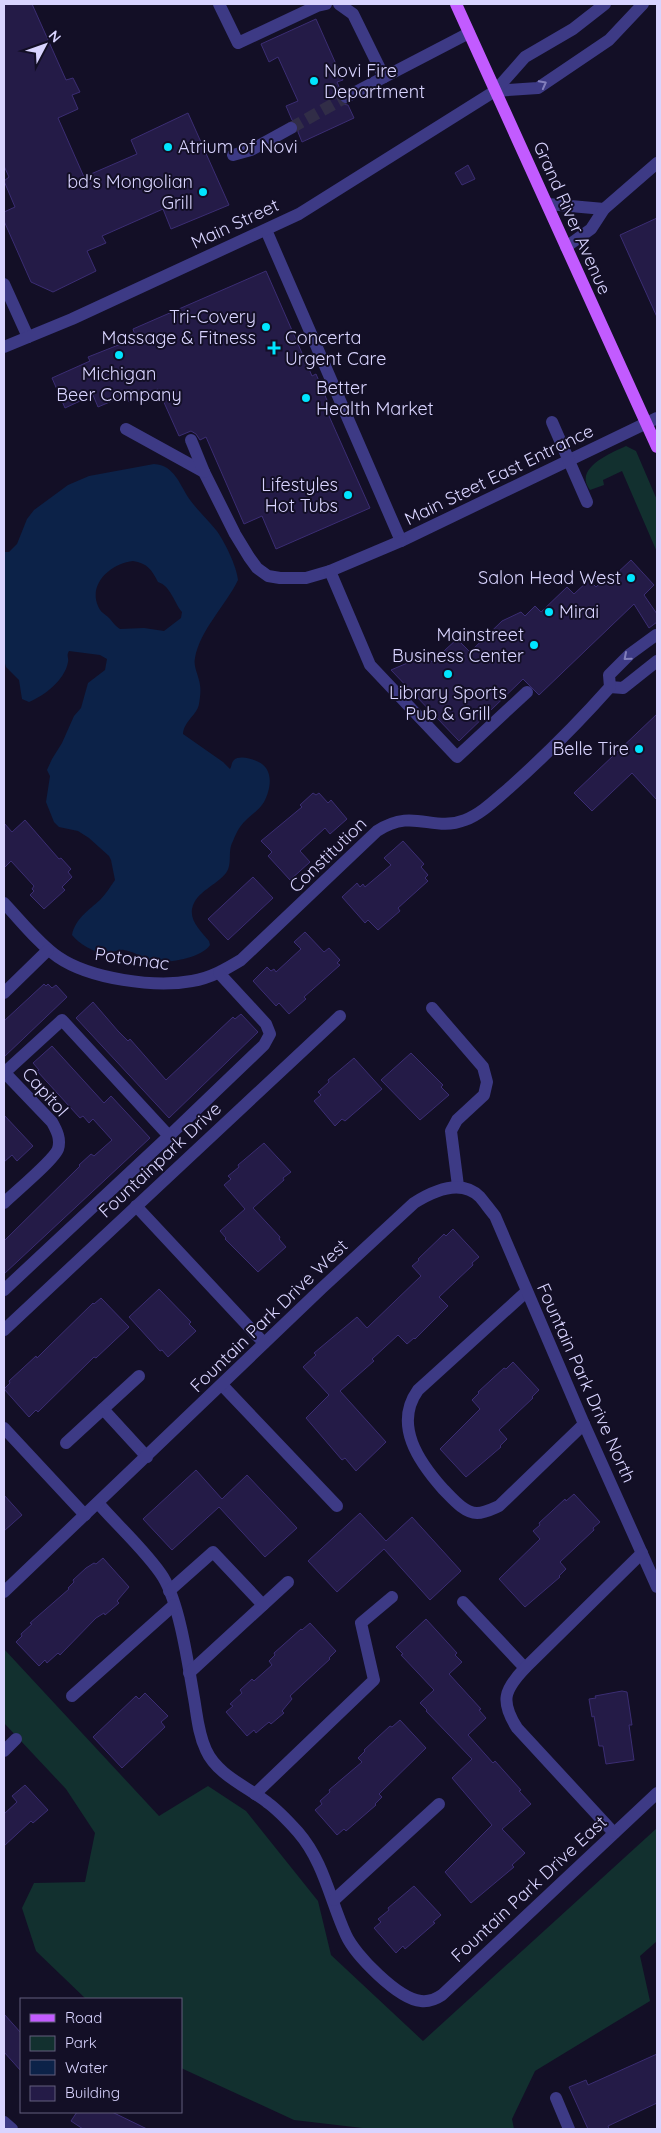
<svg xmlns="http://www.w3.org/2000/svg" width="661" height="2133" font-family="Quicksand,sans-serif">
  <style>
    .green { fill: #12302f }
    .water { fill: #0c2248; fill-rule: evenodd }
    .building { fill: #241b47; stroke: #3b2d73 }
    .lines { fill: none; stroke-linecap: round; stroke-linejoin: round }
    .minor-tunnel { stroke: #312d47; stroke-width: 12; stroke-dasharray: 12 6; stroke-linecap: butt }
    .minor { stroke: #3d3a85; stroke-width: 12 }
    .major { stroke: #c25bff; stroke-width: 12 }
    .oneway { stroke: #837fbc }
    .poi-dot { fill: #00e5ff; stroke: #130f26; stroke-width: 2 }
    .labels { text-anchor: middle; stroke-width: 4; stroke-linejoin: round; paint-order: stroke }
    .poi-label { font-size: 18px; fill: #d9d4ff; stroke: #130f26; text-anchor: end }
    .street-label { font-size: 18px; fill: #d9d4ff; stroke: #130f26 }
  </style>
  <rect width="100%" height="100%" fill="#130f26"/>
  <g class="green">
    <path d="M626,446l10,5 21,49v52l-35,-81 -19,9 1,5 -14,5c-17,-22 21,-37 36,-44z"/>
    <path d="M4,1649l155,167 49,-30 38,25 72,90 13,54 92,86 234,-213v113l-17,15 10,45 -115,70 -23,48 2,10h-143l-77,-9 -113,-52v-69h-95l-50,-48 -14,-43 12,-25 51,-1 10,-49 -29,-44 -62,-66z"/>
  </g>
  <path class="water" d="M154,464c21,1 26,22 36,36 8,11 18,20 26,30 8,10 21,37 22,50 -12,25 -38,50 -43,78 -2,9 4,18 5,27 1,6 0,13 -1,19 -2,11 -15,17 -16,30l40,28 7,7c2,-3 1,-6 4,-9 6,-6 23,0 28,4 12,9 8,27 2,38 -6,10 -18,16 -24,25 -3,4 -5,9 -7,14 -6,10 0,23 -7,32 -10,13 -30,18 -34,36 -2,13 10,23 17,32l1,4c-8,12 -36,17 -50,17 -12,-1 -24,-10 -36,-12 -7,-1 -12,4 -19,4 -11,-2 -26,-10 -33,-19 3,-16 17,-25 28,-35 6,-6 10,-13 15,-20l-4,-20 -2,-4 -20,-18 -11,-7 -19,-4 -5,-5 -8,-20 4,-26 -3,-6 5,-11 10,-16 12,-27 7,-8 7,-25 17,-13 2,-11 -7,-4 -31,-4c-3,5 0,6 -1,11 -3,18 -24,34 -39,40l-7,-3 -3,-19 -13,-13 -2,-7v-108h5l8,-8 10,-25 7,-9 34,-25 21,-9zM133,561c14,2 19,9 25,21 13,4 16,21 24,30l-1,6 -17,13 -20,-3 -24,1c-5,-3 -7,-7 -11,-11 -4,-4 -9,-6 -11,-12 -10,-23 14,-43 35,-45z"/>
  <g class="building">
    <path d="M4,4h28l34,76 7,-2 7,14 -8,3 6,14 -20,9 26,59 53,-23 -6,-14 57,-27 41,92 -58,24 -8,-20 -61,27 4,7 -19,8 9,20 -43,21 -22,-10 -27,-61v-9l11,-5 -11,-26 5,-4 -5,-11z"/>
    <path d="M316,19l27,61 -6,2 4,9 -3,5 1,4 3,4 6,1 6,13 -52,24 -4,-10v-7l-6,-5 -6,-14 12,-5 -20,-44 -9,5 -8,-18z"/>
    <path d="M468,165l7,14 -13,6 -7,-12z"/>
    <path d="M657,218v99l-37,-82z"/>
    <path d="M266,271l46,105 4,-2 13,31 -4,2 45,101 -94,41 -14,-33 -18,8 -38,-87 -6,3 -4,-6 -5,-3 -12,5 -21,-47 -29,13 -3,-7 -28,12 -5,-12 -28,13 -13,-30 38,-17 -2,-4 48,-19 -3,-9z"/>
    <path d="M631,560l23,25 -10,10 13,19v8l-8,6 -15,-24 -95,91 -16,-16 -64,62 -68,-71 35,-15 6,7 25,-23 13,13 32,-31 19,-9 4,4 10,-10 6,6 26,-25 7,7 15,-14 7,7 15,-14 3,3z"/>
    <path d="M657,714v86l-25,-27 -40,38 -18,-18z"/>
    <path d="M313,793l3,2 3,-2 9,10 3,-3 16,19 -17,15 -5,-6 -25,23 10,11 -20,18 -22,-24 4,-4 -11,-11 41,-34 -2,-2z"/>
    <path d="M25,820l34,39 2,-1 10,11 -3,3 4,5 -10,10 3,3 -21,19 -14,-14 4,-4 -2,-2 2,-3 -23,-25 -7,7v-45l8,9z"/>
    <path d="M403,841l21,23 -3,3 7,8 -3,3 3,3 -30,27 2,3 -22,19 -10,-10 -3,3 -23,-26 15,-14 3,4 3,-3 2,3 26,-22 -7,-7z"/>
    <path d="M253,877l20,21 -45,42 -20,-21z"/>
    <path d="M305,932l19,20 5,-4 11,12 -3,3 3,2 -36,32 2,2 -17,15 -10,-11 -3,3 -23,-25 14,-14 4,4 3,-2 2,3 25,-23 -7,-7z"/>
    <path d="M44,984l2,2 2,-2 4,4 4,-3 11,12 -63,60v-36z"/>
    <path d="M93,1002l25,29 10,10 2,-2 36,41 67,-63 2,2 6,-5 17,18 -89,86 -93,-100z"/>
    <path d="M52,1046l52,57 7,-7 39,42 -146,136v-33l76,-75 -1,-1 12,-11 3,2 18,-16 -19,-21 -4,4 -6,-7 -3,2 -43,-47 2,-1 -6,-7z"/>
    <path d="M411,1053l32,32 -2,2 8,8 -29,25 -39,-40z"/>
    <path d="M354,1058l28,31 -37,32 -3,-2 -7,7 -21,-25 7,-6 -3,-3 11,-10 -1,-2z"/>
    <path d="M4,1115l29,31 -16,15 -5,-6 -8,7z"/>
    <path d="M264,1143l27,29 -8,6 1,2 -31,28 27,29 -1,2 7,8 -28,25 -33,-33 1,-1 -6,-7 25,-22 -21,-24 7,-6 -3,-3 11,-9 -1,-2z"/>
    <path d="M453,1229l26,28 -7,6 1,2 -34,32 9,9 -33,33 -1,-1 -7,6 -9,-9 -26,24 2,2 -34,30 46,51 -30,29 -11,-13 -3,2 -36,-42 23,-23 -26,-28 13,-12 -2,-2 43,-36 10,11 54,-52 -9,-10 7,-6 -1,-1 26,-25 2,2z"/>
    <path d="M159,1289l32,33 -2,2 7,7 -28,26 -6,-7 -2,1 -31,-34z"/>
    <path d="M101,1298l28,29 -33,31 -2,-1 -56,55 -2,-2 -7,7 -25,-28 6,-6 -1,-2 27,-25 1,2 7,-7 49,-48 1,1z"/>
    <path d="M513,1362l26,28 -7,7 1,1 -34,32 8,9 -7,7 1,1 -35,30 -26,-28 40,-40 -8,-9 7,-7 -1,-1 26,-24 2,1z"/>
    <path d="M196,1470l26,29 25,-24 50,53 -32,29 -46,-50 -47,43 -29,-31z"/>
    <path d="M574,1494l26,28 -7,6 1,2 -34,32 6,7 -7,7 1,1 -35,30 -26,-28 41,-40 -7,-8 7,-6 -1,-2 26,-24 1,2z"/>
    <path d="M4,1495l18,20 -18,16z"/>
    <path d="M360,1513l26,28 26,-24 49,54 -31,29 -46,-51 -47,43 -29,-31z"/>
    <path d="M103,1558l26,29 -12,14 2,2 -14,12 -1,-2 -8,5 -36,37 -2,-2 -11,10 -2,-3 -6,6 -23,-24 6,-6 -1,-2 11,-10 -2,-1 39,-34 -1,-1 6,-6 -1,-2 13,-12 8,-5 2,1z"/>
    <path d="M426,1619l31,34 -2,2 7,7 -13,12 32,35 -2,1 7,8 -18,17 25,28 2,-2 26,29 -2,1 12,13 -29,25 23,24 -13,12 2,2 -43,36 -26,-31 47,-47 -40,-47 20,-19 -46,-48 1,-1 -7,-7 14,-13 -33,-35 2,-1 -7,-7z"/>
    <path d="M310,1623l26,28 -7,7 1,1 -40,37 2,3 -10,12 2,2 -13,11 -2,-2 -13,11 -2,-3 -7,6 -21,-24 7,-6 -3,-2 12,-11 -2,-3 12,-11 2,2 18,-16 -3,-4 6,-6 -1,-2 27,-24 1,1z"/>
    <path d="M622,1691l5,1 5,33h-3l5,35 -28,4 -3,-18h-4l-5,-30 -2,1 -3,-18 7,-1 -1,-2z"/>
    <path d="M145,1693l23,23 -7,6 4,5 -43,41 -29,-31 43,-41 3,3z"/>
    <path d="M400,1720l26,28 -47,46 3,3 -7,7 1,1 -30,26 -2,-2 -7,6 -22,-25 7,-6 -2,-3 10,-9 -1,-2 33,-28 -4,-4 7,-7 -1,-1 26,-24 2,1z"/>
    <path d="M25,1785l23,25 -15,13 -2,-2 -27,25v-32l13,-12 -5,-6z"/>
    <path d="M414,1886l27,29 -8,7 2,1 -30,26 -2,-3 -7,7 -22,-25 7,-6 -3,-3 11,-9 -1,-2z"/>
    <path d="M4,2014l17,19v38l-17,-19z"/>
    <path d="M657,2054v49l-49,23 1,3h-21l-19,-42 17,-7 2,5z"/>
    <path d="M77,2112h35l35,17h-64l-12,-8z"/>
  </g>
  <g class="lines">
    <path class="minor-tunnel" d="M291,128l55,-31"/>
    <g class="minor">
      <path d="M219,4l19,39 79,-37 9,-2"/>
      <path d="M339,4l14,10 31,63"/>
      <path d="M495,91l43,-3 71,-48 34,-36"/>
      <path d="M346,97l123,-64"/>
      <path d="M233,155l18,-5 40,-22"/>
      <path d="M548,204l56,5"/>
      <path d="M266,230l135,311 256,-123"/>
      <path d="M566,247l25,-18 13,-20 53,-46"/>
      <path d="M4,284l24,53"/>
      <path d="M4,347l68,-28 227,-105 196,-123 30,-34 48,-28 32,-25"/>
      <path d="M552,422l35,80"/>
      <path d="M126,429l78,43 31,62 14,23 8,11 11,8 12,2h26l24,-7 71,-30"/>
      <path d="M191,440l13,32"/>
      <path d="M330,571l40,94 87,92 70,-65"/>
      <path d="M610,687l13,1 34,-27"/>
      <path d="M4,903c17,18 34,40 54,54 32,22 97,31 134,24 19,-3 34,-12 49,-21l136,-129c37,-24 55,2 88,-11 16,-6 30,-20 43,-31 36,-32 70,-66 102,-102l-1,-12 21,-21 26,-19"/>
      <path d="M4,993l44,-43"/>
      <path d="M432,1008l51,59 4,15 -3,13 -27,25 -6,11 7,55"/>
      <path d="M4,1072l48,50c5,9 9,17 6,27 -4,11 -44,44 -54,54"/>
      <path d="M169,1136l95,-91 6,-11 -4,-10 -47,-51"/>
      <path d="M136,1206l128,137"/>
      <path d="M4,1290l165,-154 -107,-116 -58,53"/>
      <path d="M526,1292l-108,98c-25,35 1,72 25,99 9,9 21,24 34,24 8,0 15,-4 22,-7l85,-82"/>
      <path d="M4,1330l336,-314"/>
      <path d="M222,1385l115,121"/>
      <path d="M103,1409l36,-33"/>
      <path d="M4,1428l81,87"/>
      <path d="M66,1443l37,-34 44,48"/>
      <path d="M98,1503c19,22 50,50 65,74 17,28 25,87 31,121 3,17 4,35 12,52 11,25 42,37 62,53 11,8 21,19 30,29 26,30 32,68 48,103 9,20 52,64 75,66 8,1 15,-2 21,-6l215,-202"/>
      <path d="M169,1591l44,-39 50,53"/>
      <path d="M4,1592l318,-304 92,-85c19,-12 47,-25 66,-6 5,6 10,13 15,19l89,208 73,163"/>
      <path d="M463,1602l62,66"/>
      <path d="M189,1673l99,-91"/>
      <path d="M72,1696l102,-91"/>
      <path d="M4,1751l12,-12"/>
      <path d="M255,1794l119,-114 -13,-57 31,-26"/>
      <path d="M614,1833l-97,-105c-17,-27 -13,-38 8,-60l117,-115"/>
      <path d="M334,1900l105,-96"/>
      <path d="M556,2098l13,31"/>
      <path d="M4,2122l8,7"/>
    </g>
    <path class="major" d="M456,4l201,443"/>
  </g>
  <defs><path id="oneway-chevron" d="M-2-3.5L2.5 0L-2 3.5" fill="none" stroke-width="1.6" stroke-linecap="round" stroke-linejoin="round" transform="scale(1.25)"/></defs>
  <g class="oneway">
    <use href="#oneway-chevron" transform="translate(543 84) rotate(-28)"/>
    <use href="#oneway-chevron" transform="translate(627 657) rotate(139)"/>
  </g>
  <g class="poi-dot">
    <circle cx="314" cy="81" r="5"/>
    <circle cx="168" cy="147" r="5"/>
    <circle cx="203" cy="192" r="5"/>
    <circle cx="266" cy="327" r="5"/>
    <path d="M271.5 340.5h5v5h5v5h-5v5h-5v-5h-5v-5h5z"/>
    <circle cx="119" cy="355" r="5"/>
    <circle cx="306" cy="398" r="5"/>
    <circle cx="348" cy="495" r="5"/>
    <circle cx="631" cy="578" r="5"/>
    <circle cx="549" cy="612" r="5"/>
    <circle cx="534" cy="645" r="5"/>
    <circle cx="448" cy="674" r="5"/>
    <circle cx="639" cy="749" r="5"/>
  </g>
  <g class="labels">
    <g class="poi-label">
      <text x="324" y="77" text-anchor="start">Novi Fire<tspan x="324" dy="21">Department</tspan></text>
      <text x="178" y="153" text-anchor="start">Atrium of Novi</text>
      <text x="193" y="188">bd's Mongolian<tspan x="193" dy="21">Grill</tspan></text>
      <text x="256" y="323">Tri-Covery<tspan x="256" dy="21">Massage &amp; Fitness</tspan></text>
      <text x="285" y="344" text-anchor="start">Concerta<tspan x="285" dy="21">Urgent Care</tspan></text>
      <text x="119" y="380" text-anchor="middle">Michigan<tspan x="119" dy="21">Beer Company</tspan></text>
      <text x="316" y="394" text-anchor="start">Better<tspan x="316" dy="21">Health Market</tspan></text>
      <text x="338" y="491">Lifestyles<tspan x="338" dy="21">Hot Tubs</tspan></text>
      <text x="621" y="584">Salon Head West</text>
      <text x="559" y="618" text-anchor="start">Mirai</text>
      <text x="524" y="641">Mainstreet<tspan x="524" dy="21">Business Center</tspan></text>
      <text x="448" y="699" text-anchor="middle">Library Sports<tspan x="448" dy="21">Pub &amp; Grill</tspan></text>
      <text x="629" y="755">Belle Tire</text>
    </g>
    <g class="street-label">
      <text transform="translate(572 218) rotate(66)" y="6">Grand River Avenue</text>
      <text transform="translate(235 224) rotate(-25)" y="6">Main Street</text>
      <text transform="translate(499 475) rotate(-26)" y="6">Main Steet East Entrance</text>
      <text transform="translate(328 855) rotate(-44)" y="6">Constitution</text>
      <text transform="translate(132 959) rotate(8)" y="6">Potomac</text>
      <text transform="translate(45 1092) rotate(48)" y="6">Capitol</text>
      <text transform="translate(160 1160) rotate(-43)" y="6">Fountainpark Drive</text>
      <text transform="translate(269 1316) rotate(-44)" y="6">Fountain Park Drive West</text>
      <text transform="translate(586 1383) rotate(66)" y="6">Fountain Park Drive North</text>
      <text transform="translate(529 1889) rotate(-43)" y="6">Fountain Park Drive East</text>
    </g>
  </g>
  <rect width="661" height="2133" fill="none" stroke="#d9d4ff" stroke-width="10"/>
  <rect x="20" y="1998" width="162" height="115" fill="#130f26" stroke="#625e7d"/>
  <rect x="30" y="2014" width="25" height="8" fill="#c25bff" stroke="#625e7d"/>
  <text x="65" y="2023" font-size="15" fill="#d9d4ff">Road</text>
  <rect x="30" y="2036" width="25" height="15" fill="#12302f" stroke="#625e7d"/>
  <text x="65" y="2048" font-size="15" fill="#d9d4ff">Park</text>
  <rect x="30" y="2060" width="25" height="15" fill="#0c2248" stroke="#625e7d"/>
  <text x="65" y="2073" font-size="15" fill="#d9d4ff">Water</text>
  <rect x="30" y="2086" width="25" height="15" fill="#241b47" stroke="#625e7d"/>
  <text x="65" y="2098" font-size="15" fill="#d9d4ff">Building</text>
  <g transform="translate(45 45) rotate(49)" stroke="#130f26" stroke-width="4" paint-order="stroke">
  <path d="M0-4L9 19L0 12L-9 19Z" fill="#d9d4ff"/>
  <text y="-8" font-size="14" font-weight="bold" text-anchor="middle" fill="#d9d4ff">N</text>
  </g>
</svg>
